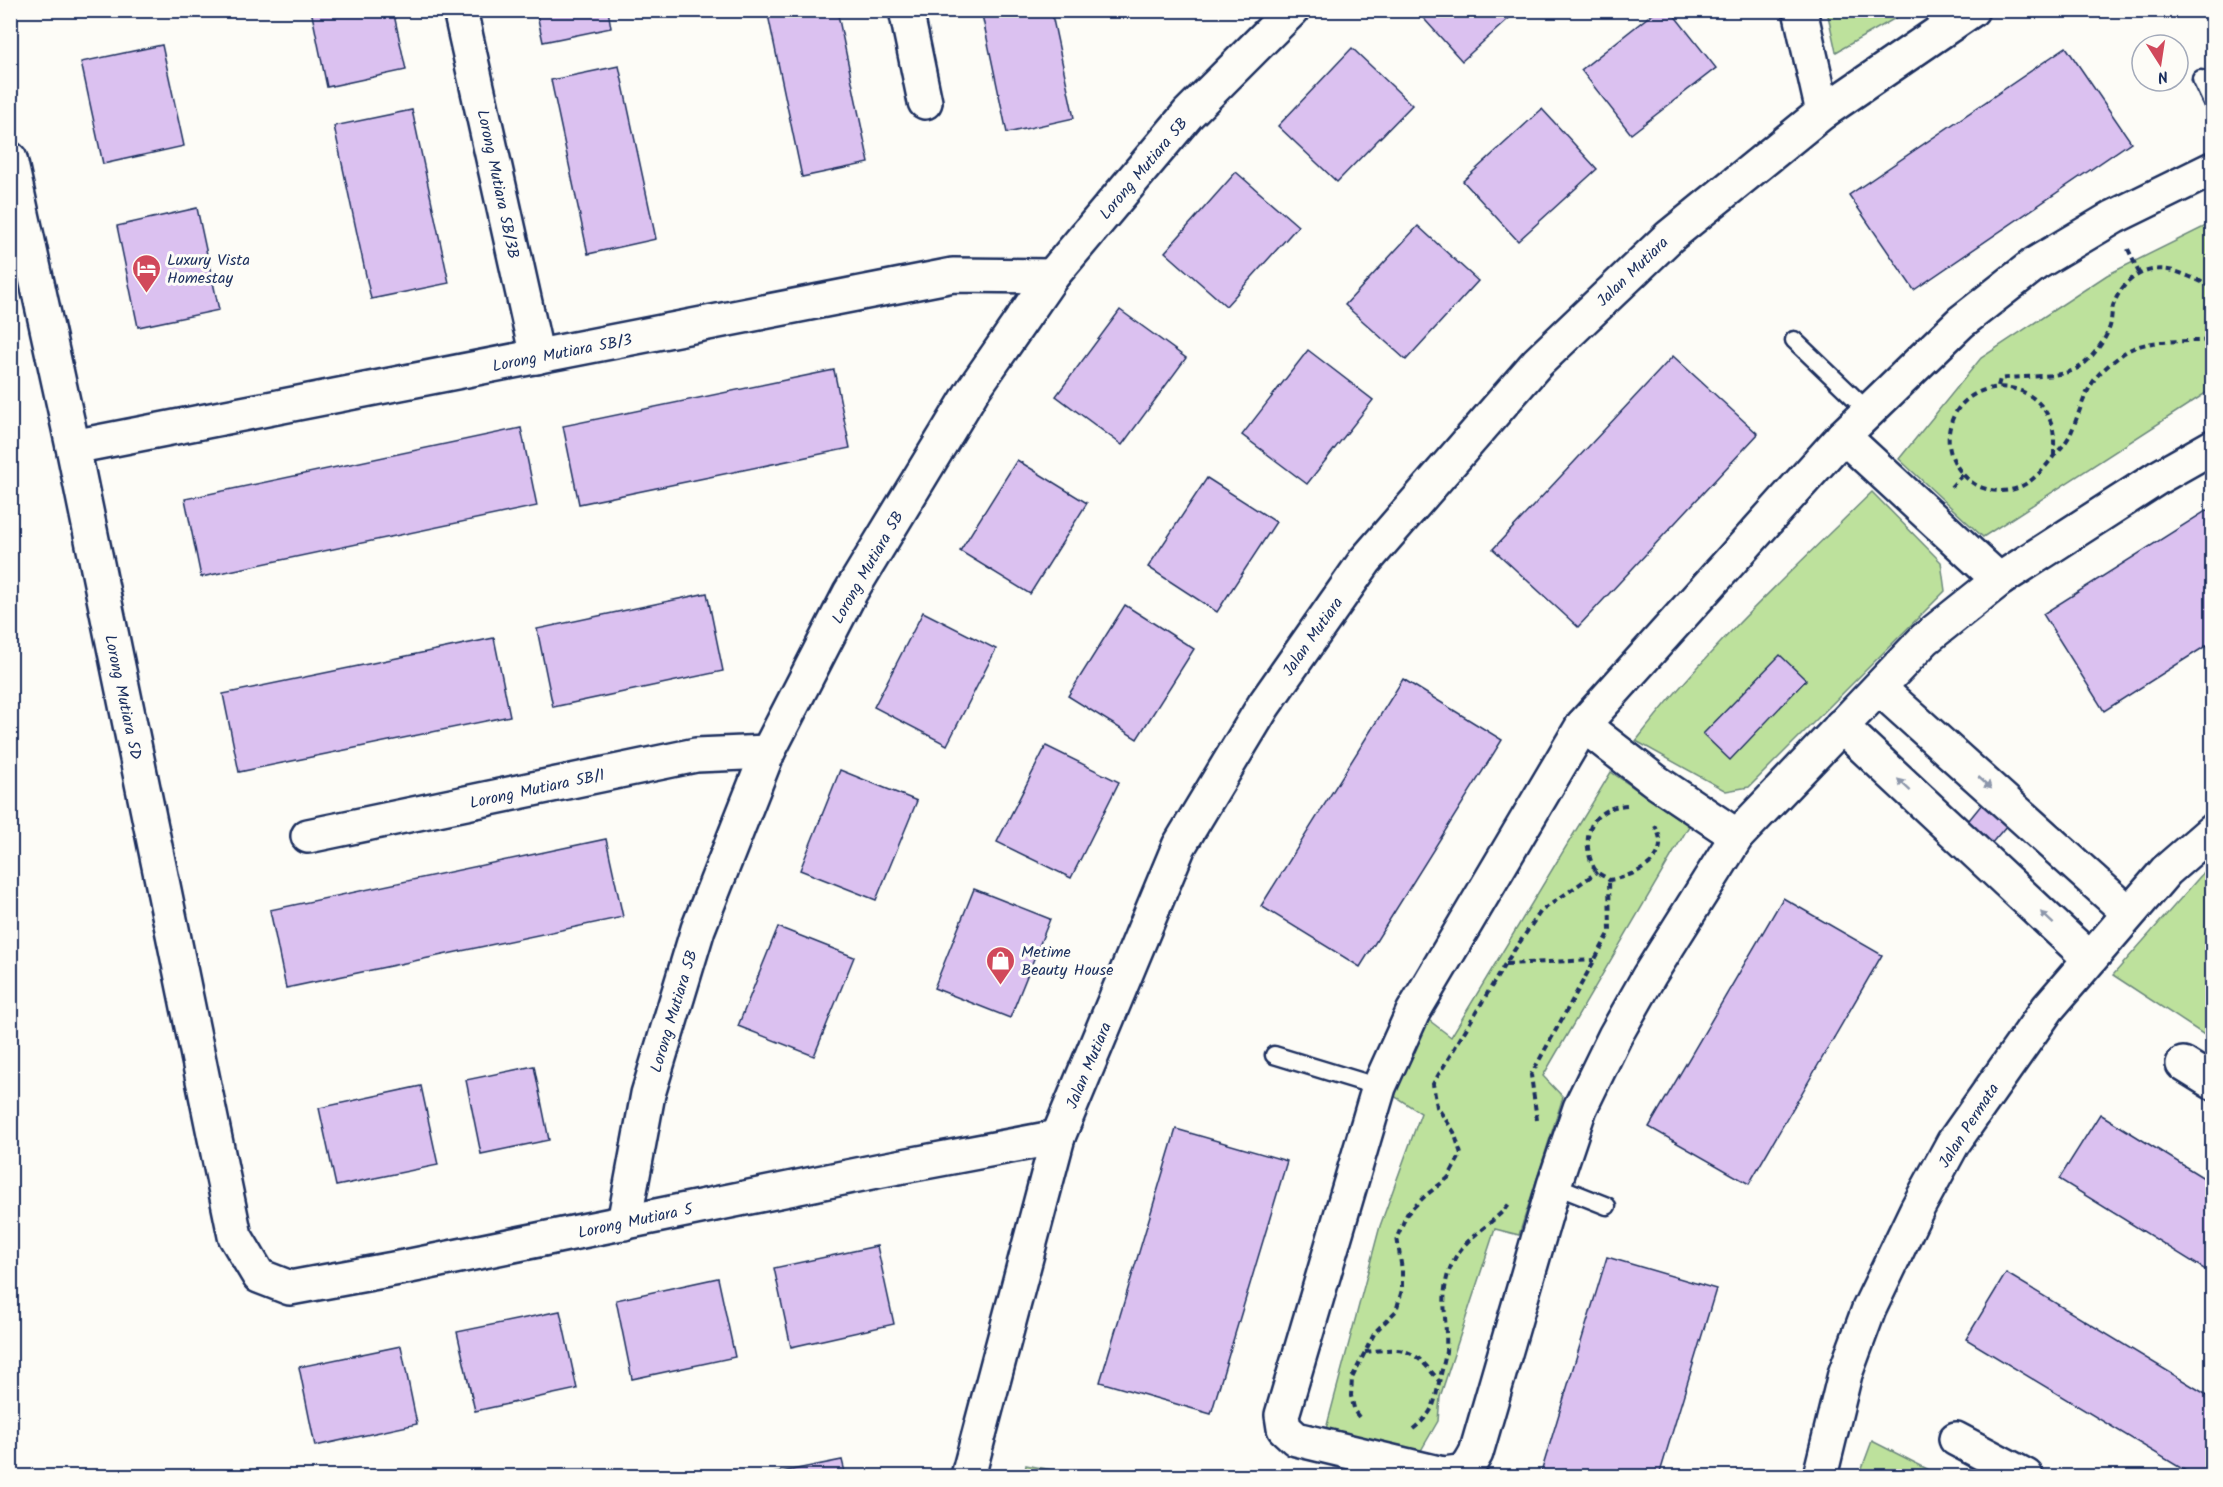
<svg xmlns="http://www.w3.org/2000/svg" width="2223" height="1487" font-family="Kalam,sans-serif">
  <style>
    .green { fill: #bde19c; stroke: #6c887d; stroke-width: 1.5 }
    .building { fill: #dbc1f0; stroke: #1b2f5e; stroke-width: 1.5 }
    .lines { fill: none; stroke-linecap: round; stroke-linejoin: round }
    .lane-casing { stroke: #1b2f5e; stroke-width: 21 }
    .street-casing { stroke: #1b2f5e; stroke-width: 38 }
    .path { stroke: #1b2f5e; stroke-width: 4; stroke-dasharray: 6 4.5; stroke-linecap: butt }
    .lane { stroke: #fdfcf7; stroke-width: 16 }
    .street { stroke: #fdfcf7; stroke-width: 33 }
    .oneway { fill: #8c96aa }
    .labels { text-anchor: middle; stroke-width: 6; stroke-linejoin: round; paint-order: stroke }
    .street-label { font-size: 16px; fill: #1b2f5e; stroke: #fdfcf7 }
    .poi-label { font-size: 16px; fill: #1b2f5e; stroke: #fdfcf7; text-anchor: start }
  </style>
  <rect width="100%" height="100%" fill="#fdfcf7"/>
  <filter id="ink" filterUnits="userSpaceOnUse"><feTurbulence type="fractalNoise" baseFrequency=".0167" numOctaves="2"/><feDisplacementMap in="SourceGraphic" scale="12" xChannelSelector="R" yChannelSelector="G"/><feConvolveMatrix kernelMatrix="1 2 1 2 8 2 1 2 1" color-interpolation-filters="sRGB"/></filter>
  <g filter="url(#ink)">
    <g class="green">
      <path d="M1827,11v-1l81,1 -72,41z"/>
      <path d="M2212,223v166l-229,148 -84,-78 82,-101 126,-83z"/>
      <path d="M1872,492l69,70 4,29 -196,196 -23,4 -90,-50c70,-91 154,-169 236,-249z"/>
      <path d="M1611,772l78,54 -146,250 20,21 -44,138 -24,-6 -55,168 -2,24 -19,33 -93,-25 54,-203 41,-113 -27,-17 7,-38 25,-40 25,19z"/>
      <path d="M2212,863v177l-99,-65z"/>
      <path d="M1872,1441l69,35h-82z"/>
      <path d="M1026,1465l57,11h-59z"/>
    </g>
    <g class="building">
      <path d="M311,10h82l13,60 -79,17z"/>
      <path d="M536,10h72l3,18 -68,14z"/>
      <path d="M767,10h70l32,153 -67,14z"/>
      <path d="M981,10h70l23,108 -67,15z"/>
      <path d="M1416,10h102l-56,51z"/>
      <path d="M1657,10h13l46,58 -85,66 -50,-64z"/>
      <path d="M162,45l22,101 -81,18 -22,-102z"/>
      <path d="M2066,47l65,95 -217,148 -65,-95z"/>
      <path d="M1352,48l60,57 -75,77 -59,-56z"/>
      <path d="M619,66l37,173 -68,15 -37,-174z"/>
      <path d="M1542,109l55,60 -79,72 -55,-60z"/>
      <path d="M412,110l37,173 -78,16 -37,-173z"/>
      <path d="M1236,172l62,54 -72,80 -61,-54z"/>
      <path d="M197,208l22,102 -81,17 -21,-101z"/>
      <path d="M1418,226l60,55 -72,79 -61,-55z"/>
      <path d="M1120,310l66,48 -64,87 -66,-49z"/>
      <path d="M1308,350l65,50 -66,84 -65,-49z"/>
      <path d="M1673,356l85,78 -180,193 -85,-78z"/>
      <path d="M834,370l16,78 -271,56 -16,-78z"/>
      <path d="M521,428l16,78 -336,71 -16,-78z"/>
      <path d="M1017,460l70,43 -57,91 -70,-43z"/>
      <path d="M1207,478l69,44 -59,90 -69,-45z"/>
      <path d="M2212,507v135l-108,69 -61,-97z"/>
      <path d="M707,593l16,78 -170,36 -16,-78z"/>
      <path d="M1125,605l69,44 -57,90 -69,-43z"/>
      <path d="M923,612l73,37 -49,96 -73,-38z"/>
      <path d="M494,638l16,78 -271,56 -16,-78z"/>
      <path d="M1780,655l26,25 -76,80 -27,-26z"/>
      <path d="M1403,679l99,61 -142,227 -99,-61z"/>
      <path d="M1046,746l73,36 -48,96 -74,-36z"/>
      <path d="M840,770l77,31 -41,99 -76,-30z"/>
      <path d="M1982,804l25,21 -17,20 -25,-20z"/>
      <path d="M606,839l17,78 -337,71 -16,-78z"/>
      <path d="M974,889l76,30 -40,99 -76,-30z"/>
      <path d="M1783,898l99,57 -133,229 -100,-57z"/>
      <path d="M778,927l76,30 -40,99 -76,-30z"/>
      <path d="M534,1066l15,74 -68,14 -15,-74z"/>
      <path d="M421,1086l17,79 -102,21 -17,-78z"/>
      <path d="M2100,1114l112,69v91l-153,-95z"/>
      <path d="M1176,1129l111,32 -76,253 -111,-32z"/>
      <path d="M877,1246l17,78 -103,23 -17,-79z"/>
      <path d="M1607,1257l109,32 -57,187h-119z"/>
      <path d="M2006,1273l206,125v75l-2,3h-16l-228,-137z"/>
      <path d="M718,1278l17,79 -103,22 -16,-79z"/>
      <path d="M560,1311l17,78 -102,22 -18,-79z"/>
      <path d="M401,1346l16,78 -102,22 -16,-79z"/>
      <path d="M842,1460l4,16h-84z"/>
    </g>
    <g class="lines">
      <defs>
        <g id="lane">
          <path d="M2201,79l11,23"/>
          <path d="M1794,340l73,70"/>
          <path d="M1274,1055l105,32"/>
          <path d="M1554,1185l53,21"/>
        </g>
        <g id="street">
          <path d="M460,10l77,347"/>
          <path d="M906,10l19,92"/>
          <path d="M1800,10l23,102"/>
          <path d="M10,159l63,288 162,789 24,40 31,12 120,-22 472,-96 176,-33"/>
          <path d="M2212,169l-98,48 -79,47 -74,58 -118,114 -260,289 -170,287 -34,75 -97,328 2,13 12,11 147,35c20,-2 23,-2 33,-21l78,-268 26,-77 35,-72 34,-60 88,-140 188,-197 74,-59 160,-103 53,-30"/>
          <path d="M1843,436l156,144"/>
          <path d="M73,447l880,-172 99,1"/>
          <path d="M1879,688l250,225"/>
          <path d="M1583,725l75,58 79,53"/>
          <path d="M1841,726l248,232"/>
          <path d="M308,836l388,-81 72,-3"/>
          <path d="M2183,1064l29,18"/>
          <path d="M624,1223l24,-129 50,-165 70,-177 82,-159 123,-203 79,-114 136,-162 104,-104"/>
          <path d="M1956,1439l70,37"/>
          <path d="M968,1476l90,-339 121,-291 85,-141 101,-144 172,-198 132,-126 154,-125 149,-102"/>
          <path d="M1820,1476l25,-102 24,-65 48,-100 36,-66 95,-135 118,-137 46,-40"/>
        </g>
      </defs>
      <use href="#lane" class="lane-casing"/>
      <use href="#street" class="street-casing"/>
      <g class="path">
        <path d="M2128,249l11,24"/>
        <path d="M1998,386l2,-7c24,-4 58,0 78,-11 11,-6 27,-27 31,-39 3,-7 2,-16 4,-23 9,-27 33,-42 61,-35 13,4 26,10 38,16"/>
        <path d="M2054,456c0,-12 1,-25 -4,-36 -25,-56 -107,-35 -101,25 2,17 15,35 31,42 34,12 54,-5 73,-30 6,-7 13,-14 17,-22 9,-20 14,-44 29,-61 7,-7 17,-15 25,-21 24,-16 60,-10 88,-13"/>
        <path d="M1951,487l12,-13"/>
        <path d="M1627,805c-29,2 -44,21 -38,49 1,5 4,14 8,18 3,3 9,5 12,8 27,-4 65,-21 46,-54"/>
        <path d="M1506,964l88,-4"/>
        <path d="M1537,1120l-6,-45 79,-143 -1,-52"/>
        <path d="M1365,1352c41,-5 48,-4 74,29"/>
        <path d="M1359,1417l-4,-5 -4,-16 1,-18 23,-46 21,-21 6,-21v-20l-5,-33 10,-23 18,-18 23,-18 13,-24 -7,-22 -17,-25 -4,-23 72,-120 36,-53 56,-39"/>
        <path d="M1413,1429c22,-18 21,-25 27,-51 2,-9 5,-18 6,-27 2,-32 -9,-60 8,-91 12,-24 39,-35 55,-56"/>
      </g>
      <use href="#lane" class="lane"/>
      <use href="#street" class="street"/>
    </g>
    <defs><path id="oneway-solid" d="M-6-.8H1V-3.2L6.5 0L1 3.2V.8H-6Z" transform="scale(1.5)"/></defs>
    <g class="oneway">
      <use href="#oneway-solid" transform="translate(1985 783) rotate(42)"/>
      <use href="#oneway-solid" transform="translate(1904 785) rotate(-137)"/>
      <use href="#oneway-solid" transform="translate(2047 918) rotate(-137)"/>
    </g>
  </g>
  <defs>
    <symbol id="hotel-pin" viewBox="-11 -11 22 30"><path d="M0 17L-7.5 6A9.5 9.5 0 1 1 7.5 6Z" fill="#d1495b" stroke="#fdfcf7"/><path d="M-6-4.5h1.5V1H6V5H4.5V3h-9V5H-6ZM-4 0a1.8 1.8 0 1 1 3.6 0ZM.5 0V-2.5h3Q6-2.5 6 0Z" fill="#fff"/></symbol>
    <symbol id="shop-pin" viewBox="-11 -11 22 30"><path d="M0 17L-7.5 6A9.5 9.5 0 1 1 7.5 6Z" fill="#d1495b" stroke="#fdfcf7"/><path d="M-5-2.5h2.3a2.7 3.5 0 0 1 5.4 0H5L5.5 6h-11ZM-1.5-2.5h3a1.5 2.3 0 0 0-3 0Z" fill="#fff"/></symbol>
  </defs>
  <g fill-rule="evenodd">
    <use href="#hotel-pin" x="130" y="252" width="33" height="45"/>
    <use href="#shop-pin" x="984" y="944" width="33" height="45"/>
  </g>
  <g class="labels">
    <g class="street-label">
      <text transform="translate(1143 168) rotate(-50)" y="6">Lorong Mutiara 5B</text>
      <text transform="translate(499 184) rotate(78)" y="6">Lorong Mutiara 5B/3B</text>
      <text transform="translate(1632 271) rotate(-44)" y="6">Jalan Mutiara</text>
      <text transform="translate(562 352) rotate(-11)" y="6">Lorong Mutiara 5B/3</text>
      <text transform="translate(867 567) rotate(-60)" y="6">Lorong Mutiara 5B</text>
      <text transform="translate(1312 636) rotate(-55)" y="6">Jalan Mutiara</text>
      <text transform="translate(124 697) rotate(78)" y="6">Lorong Mutiara 5D</text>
      <text transform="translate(537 788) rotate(-12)" y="6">Lorong Mutiara 5B/1</text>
      <text transform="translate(673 1011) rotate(-73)" y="6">Lorong Mutiara 5B</text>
      <text transform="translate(1088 1065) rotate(-67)" y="6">Jalan Mutiara</text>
      <text transform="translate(1968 1125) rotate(-57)" y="6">Jalan Permata</text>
      <text transform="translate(635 1220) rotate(-12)" y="6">Lorong Mutiara 5</text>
    </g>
    <g class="poi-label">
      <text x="167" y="265">Luxury Vista<tspan x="167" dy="18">Homestay</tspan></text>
      <text x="1021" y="957">Metime<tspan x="1021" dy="18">Beauty House</tspan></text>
    </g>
  </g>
  <rect width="2223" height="1487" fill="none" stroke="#fdfcf7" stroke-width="36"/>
  <rect x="18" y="18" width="2187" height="1451" fill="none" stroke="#1b2f5e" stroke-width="2" filter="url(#ink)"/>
  <g transform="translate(2160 63) rotate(168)"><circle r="28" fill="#fdfcf7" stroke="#a3aaba" stroke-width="1.5"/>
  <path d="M0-4.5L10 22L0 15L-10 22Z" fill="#d1495b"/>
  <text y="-9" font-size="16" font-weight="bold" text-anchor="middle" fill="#1b2f5e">N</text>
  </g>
</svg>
